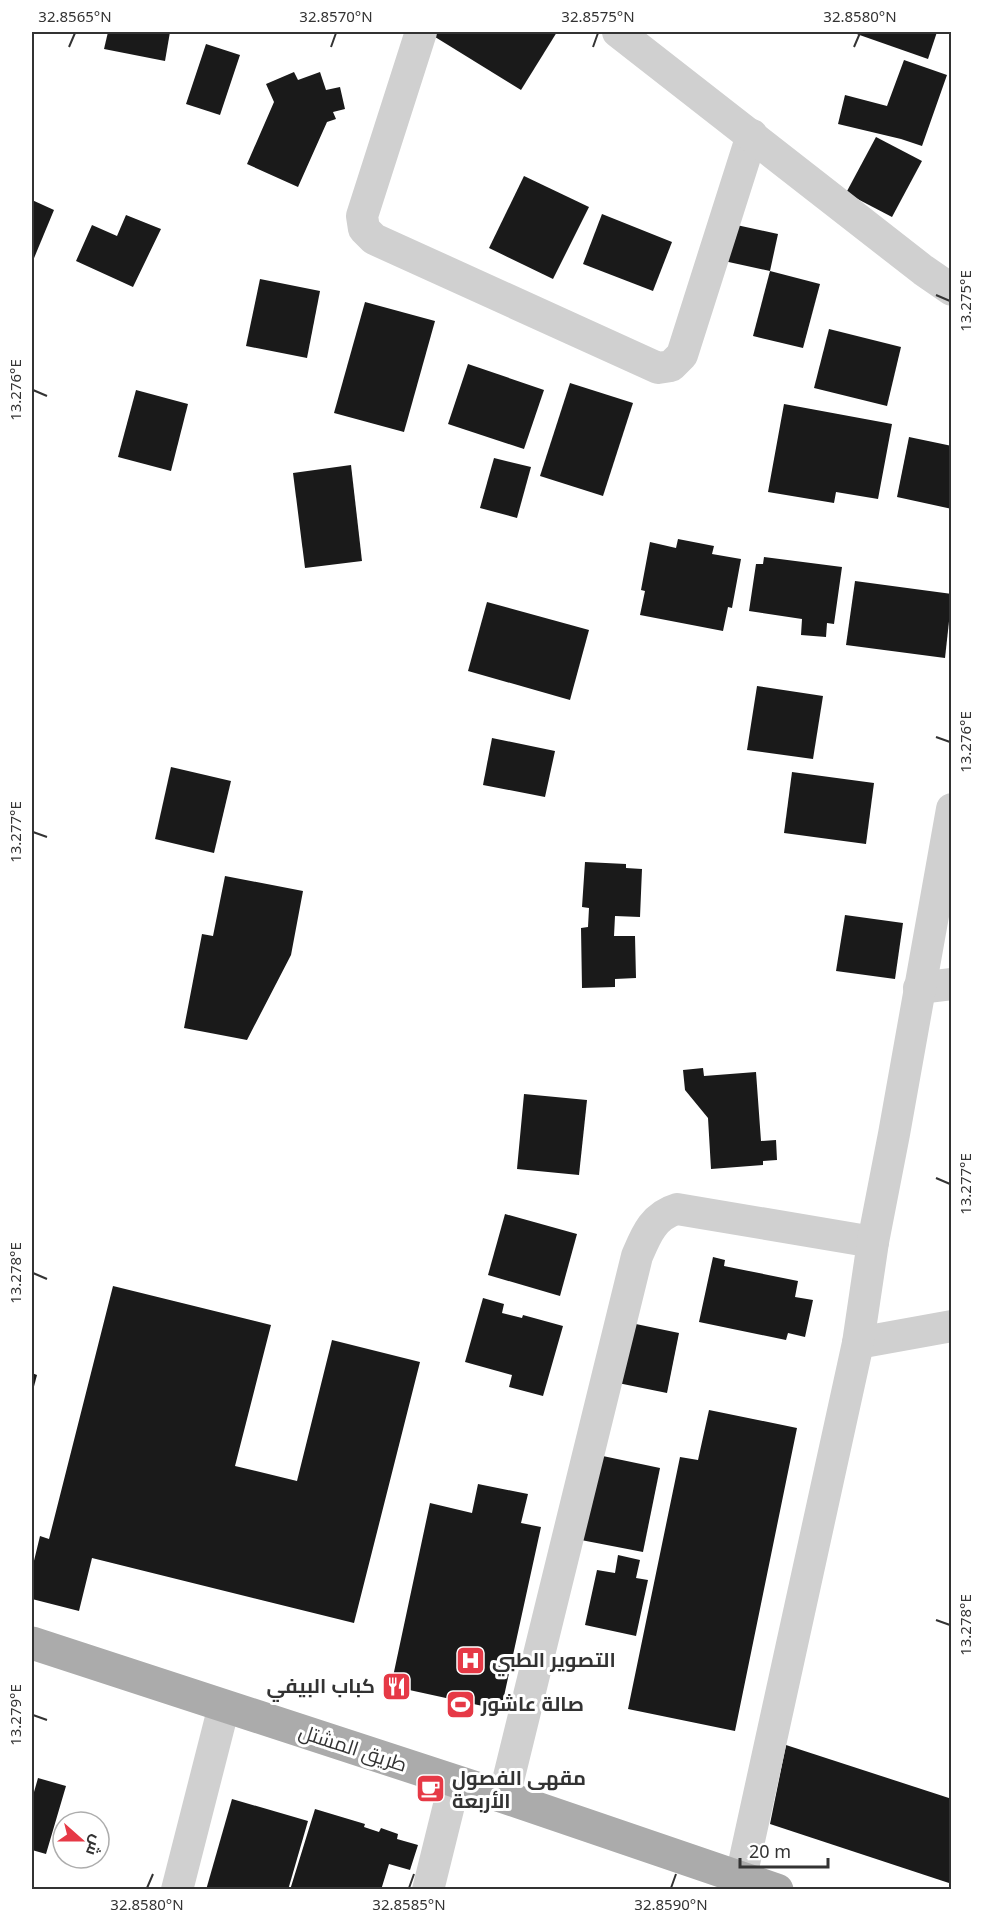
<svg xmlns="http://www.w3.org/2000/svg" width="983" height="1921" font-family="'Noto Sans',Cairo,sans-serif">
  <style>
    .building { fill: #1a1a1a }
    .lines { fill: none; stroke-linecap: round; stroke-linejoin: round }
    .minor { stroke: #d0d0d0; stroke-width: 32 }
    .primary { stroke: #ababab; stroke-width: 33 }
    .ticks { fill: none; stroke: #333; stroke-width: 2 }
    .labels { text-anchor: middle; stroke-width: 6; stroke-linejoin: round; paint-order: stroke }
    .poi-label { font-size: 20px; font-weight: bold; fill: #333; stroke: #fff; text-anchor: start }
    .street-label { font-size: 20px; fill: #333; stroke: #fff }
    .neatline { fill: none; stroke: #333; stroke-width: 2 }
    .ticks-label { font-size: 15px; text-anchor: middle; fill: #333 }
  </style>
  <rect width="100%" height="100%" fill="#fff"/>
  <g class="building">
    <path d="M108,32h62l-5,29 -61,-12z"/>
    <path d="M427,32h130l-36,58z"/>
    <path d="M851,32h86l-9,27z"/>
    <path d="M206,44l34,11 -20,60 -34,-11z"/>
    <path d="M904,60l43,15 -25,71 -21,-7 -63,-15 7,-29 42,11z"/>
    <path d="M294,72l4,8 22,-8 6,18 14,-3 5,22 -12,3 3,7 -9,3 -29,65 -51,-23 27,-62 -8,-18z"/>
    <path d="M876,137l46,24 -30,56 -46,-24z"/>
    <path d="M524,176l65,31 -36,72 -64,-31z"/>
    <path d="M32,200l22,10 -22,53z"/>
    <path d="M602,214l70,28 -19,49 -70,-27z"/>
    <path d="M126,215l35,14 -28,58 -57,-26 16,-36 25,11z"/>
    <path d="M732,224l46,10 -8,37 -46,-10z"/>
    <path d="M770,271l50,13 -17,64 -50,-12z"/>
    <path d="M260,279l60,12 -13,67 -61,-12z"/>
    <path d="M365,302l70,19 -31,111 -70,-19z"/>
    <path d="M829,329l72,18 -14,59 -73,-18z"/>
    <path d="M468,364l76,26 -20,59 -76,-25z"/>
    <path d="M570,383l63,20 -30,93 -63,-20z"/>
    <path d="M136,390l52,14 -17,67 -53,-14z"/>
    <path d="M784,404l108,20 -14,75 -42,-7 -2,11 -66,-11z"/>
    <path d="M909,437l43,9v63l-55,-12z"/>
    <path d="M494,458l37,9 -14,51 -37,-10z"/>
    <path d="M351,465l11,96 -57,7 -12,-95z"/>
    <path d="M678,539l36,7 -2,8 29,5 -9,49 -4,-1 -5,24 -83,-16 5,-24 -4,-1 9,-48 26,6z"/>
    <path d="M764,557l78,10 -8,57 -7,-1 -1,14 -25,-2 1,-16 -53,-8 7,-47h7z"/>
    <path d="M855,581l97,13 -7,64 -99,-13z"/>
    <path d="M487,602l102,28 -19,70 -102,-29z"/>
    <path d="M757,686l66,10 -10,63 -66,-9z"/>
    <path d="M492,738l63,13 -10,46 -62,-12z"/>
    <path d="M171,767l60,14 -17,72 -59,-14z"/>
    <path d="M792,772l82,11 -8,61 -82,-11z"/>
    <path d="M585,862l41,2v4l16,1 -2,48 -25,-1 -1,20h21l1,42 -21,1v8l-33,1 -1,-60 7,-1 1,-19 -7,-1z"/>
    <path d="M225,876l78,15 -12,64 -44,85 -63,-12 18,-94 11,2z"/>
    <path d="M845,915l58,8 -8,56 -59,-8z"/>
    <path d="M703,1068l1,8 52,-4 5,69 15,-1 1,20 -14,1v4l-52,4 -3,-51 -23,-28 -2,-20z"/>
    <path d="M524,1094l63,6 -8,75 -62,-6z"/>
    <path d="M505,1214l72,20 -17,62 -72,-21z"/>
    <path d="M713,1257l12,3 -1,6 74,15 -3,16 18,3 -8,37 -17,-4 -2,7 -87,-18z"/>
    <path d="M113,1286l158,39 -36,141 62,15 35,-141 88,22 -66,261 -262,-65 -13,53 -47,-12v-30l8,-33 9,3z"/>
    <path d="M483,1298l21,6 -2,9 20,5 1,-3 40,11 -20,70 -34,-9 3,-12 -47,-13z"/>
    <path d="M631,1323l48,10 -12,60 -49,-10z"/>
    <path d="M32,1373l5,2 -5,19z"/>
    <path d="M709,1410l88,18 -62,303 -107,-22 52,-252 18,3z"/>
    <path d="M598,1455l62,13 -17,84 -62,-12z"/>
    <path d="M478,1484l50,10 -7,29 20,4 -40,183 -110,-24 39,-183 42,10z"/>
    <path d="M618,1555l22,5 -4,18 12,2 -12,56 -51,-11 12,-55 18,3z"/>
    <path d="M786,1745l166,54v85l-182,-60z"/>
    <path d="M38,1778l28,8 -20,68 -14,-4v-59l2,1z"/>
    <path d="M232,1799l76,22 -20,69h-82z"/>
    <path d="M315,1809l50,15 -1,3 15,5 2,-4 17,6 -1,5 21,6 -8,25 -21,-6 -8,26h-91z"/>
  </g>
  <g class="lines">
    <g class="minor">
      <path d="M421,32l-59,184 2,13 10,10 284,129 13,-2 11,-11 70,-220"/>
      <path d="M618,32l305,238 29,20"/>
      <path d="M919,988l33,-4"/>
      <path d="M858,1343l94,-17"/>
      <path d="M504,1797l133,-541c9,-21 16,-40 40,-47l196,33"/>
      <path d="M741,1877l117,-534 15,-101 21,-108 58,-325"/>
      <path d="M177,1890l47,-184"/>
      <path d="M428,1890l27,-109"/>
    </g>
    <path class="primary" d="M32,1643l472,154 273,93"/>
  </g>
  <path class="ticks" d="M69,47l6,-14M331,47l5,-14M593,47l5,-14M854,47l6,-14M936,295l14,6M33,390l14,6M936,737l14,5M33,832l14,5M936,1178l14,6M33,1273l14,6M936,1620l14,5M33,1715l14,5M147,1888l6,-14M409,1888l5,-14M671,1888l5,-14"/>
  <defs>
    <symbol id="hospital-square" viewBox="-11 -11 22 22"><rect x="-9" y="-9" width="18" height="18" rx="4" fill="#e63946" stroke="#fff"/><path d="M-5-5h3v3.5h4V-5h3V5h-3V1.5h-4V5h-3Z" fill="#fff"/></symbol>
    <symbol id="restaurant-square" viewBox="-11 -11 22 22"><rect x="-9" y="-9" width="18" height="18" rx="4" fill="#e63946" stroke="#fff"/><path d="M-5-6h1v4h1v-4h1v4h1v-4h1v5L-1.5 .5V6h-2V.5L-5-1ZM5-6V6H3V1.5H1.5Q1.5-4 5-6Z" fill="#fff"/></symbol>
    <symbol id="stadium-square" viewBox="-11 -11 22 22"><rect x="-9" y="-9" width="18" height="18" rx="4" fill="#e63946" stroke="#fff"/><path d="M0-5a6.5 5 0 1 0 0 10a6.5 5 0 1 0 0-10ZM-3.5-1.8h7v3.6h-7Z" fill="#fff"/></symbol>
    <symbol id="cafe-square" viewBox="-11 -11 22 22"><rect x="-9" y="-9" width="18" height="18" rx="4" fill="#e63946" stroke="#fff"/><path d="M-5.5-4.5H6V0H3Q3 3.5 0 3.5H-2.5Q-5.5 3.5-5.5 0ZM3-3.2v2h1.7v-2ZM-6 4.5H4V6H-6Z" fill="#fff"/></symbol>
  </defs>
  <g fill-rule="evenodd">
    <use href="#hospital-square" x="454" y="1644" width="33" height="33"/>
    <use href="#restaurant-square" x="380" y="1670" width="33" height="33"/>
    <use href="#stadium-square" x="444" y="1688" width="33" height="33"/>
    <use href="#cafe-square" x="414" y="1772" width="33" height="33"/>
  </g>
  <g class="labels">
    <g class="poi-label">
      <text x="492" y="1667">التصوير الطبي</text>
      <text x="375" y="1693" text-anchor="end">كباب البيفي</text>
      <text x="481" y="1711">صالة عاشور</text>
      <text x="452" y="1785">مقهى الفصول<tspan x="452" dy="23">الأربعة</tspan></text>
    </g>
    <g class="street-label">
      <text transform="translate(353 1748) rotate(18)" y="7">طريق المشتل</text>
    </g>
  </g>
  <rect width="983" height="1921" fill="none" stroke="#ffffff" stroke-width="66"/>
  <g transform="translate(81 1840) rotate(111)"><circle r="28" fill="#ffffff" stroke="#adadad" stroke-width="1.5"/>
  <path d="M0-4.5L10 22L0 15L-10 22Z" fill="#e63946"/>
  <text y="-9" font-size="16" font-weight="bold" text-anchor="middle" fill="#333333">ش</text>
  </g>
  <path d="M740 1858v9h88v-9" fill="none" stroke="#333333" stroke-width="3"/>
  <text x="749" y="1858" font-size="18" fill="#333333" stroke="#ffffff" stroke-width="4.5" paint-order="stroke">20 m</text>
  <rect x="33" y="33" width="917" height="1855" class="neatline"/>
  <g class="ticks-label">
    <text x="75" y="22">32.8565°N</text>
    <text x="336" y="22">32.8570°N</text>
    <text x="598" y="22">32.8575°N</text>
    <text x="860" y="22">32.8580°N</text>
    <text transform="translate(966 301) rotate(-90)" y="5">13.275°E</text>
    <text transform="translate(16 390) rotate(-90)" y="5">13.276°E</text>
    <text transform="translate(966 742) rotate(-90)" y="5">13.276°E</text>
    <text transform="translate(16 832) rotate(-90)" y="5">13.277°E</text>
    <text transform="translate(966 1184) rotate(-90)" y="5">13.277°E</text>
    <text transform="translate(16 1273) rotate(-90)" y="5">13.278°E</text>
    <text transform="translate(966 1625) rotate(-90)" y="5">13.278°E</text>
    <text transform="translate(16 1715) rotate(-90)" y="5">13.279°E</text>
    <text x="147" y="1910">32.8580°N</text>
    <text x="409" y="1910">32.8585°N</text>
    <text x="671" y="1910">32.8590°N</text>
  </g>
</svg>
